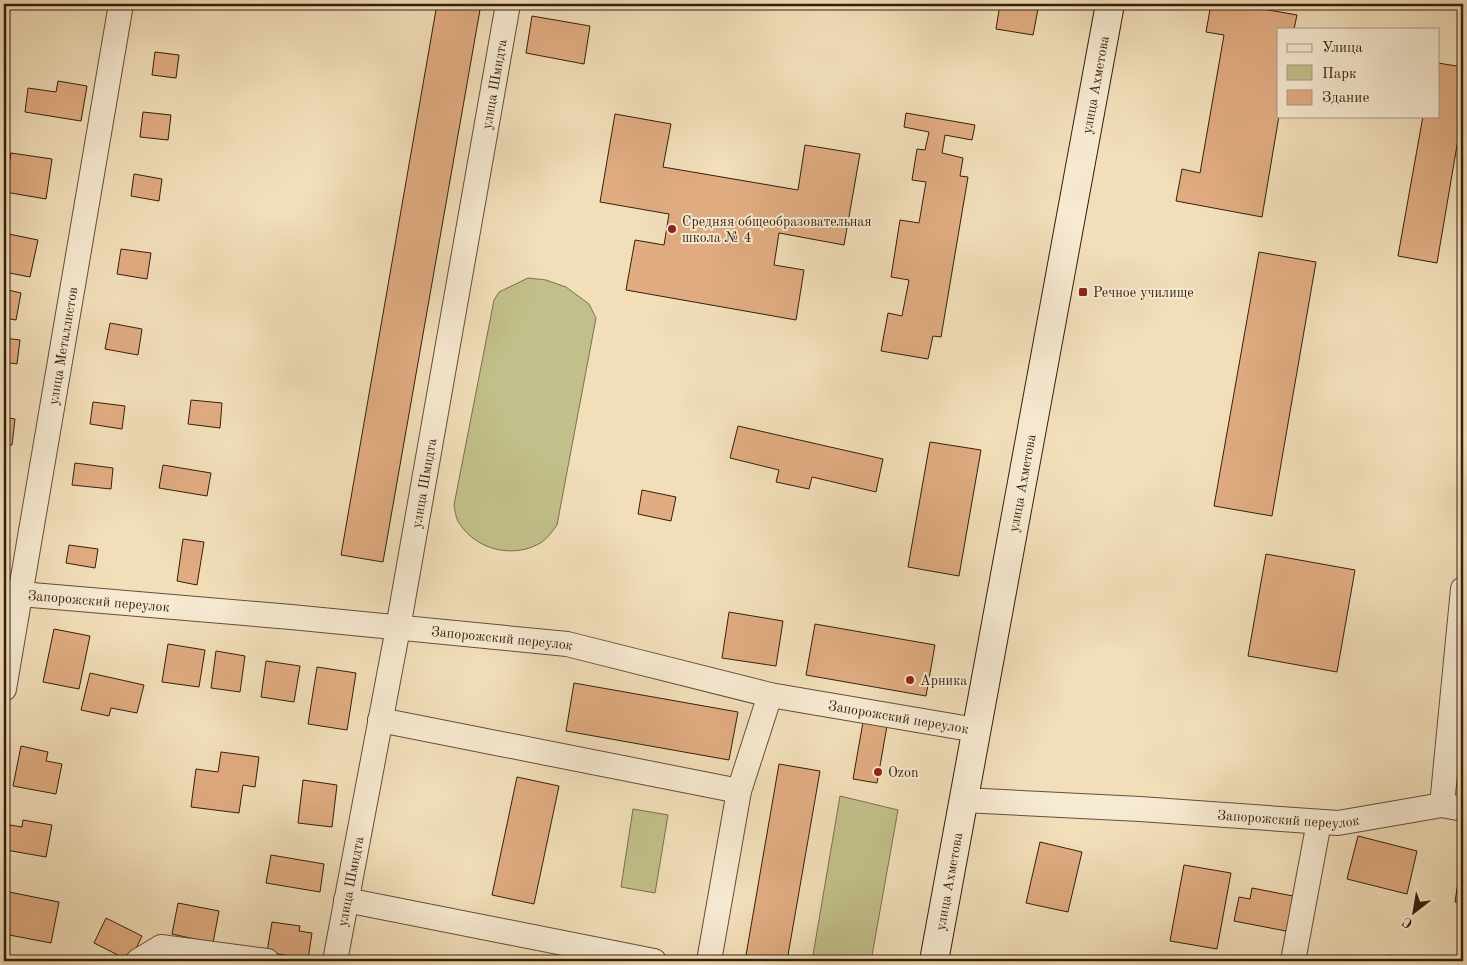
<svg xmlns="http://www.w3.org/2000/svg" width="1467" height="965" font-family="'Old Standard TT',serif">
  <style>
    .green { fill: #c2c08a; stroke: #7c6f4b }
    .building { fill: #e1ac82; stroke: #351e0c }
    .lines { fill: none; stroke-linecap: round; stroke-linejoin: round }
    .street-casing { stroke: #644e38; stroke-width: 26 }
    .secondary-casing { stroke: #351e0c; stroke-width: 30 }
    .street { stroke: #f7ead2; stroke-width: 24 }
    .secondary { stroke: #f7ead2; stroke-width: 28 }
    .poi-dot { fill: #8f2418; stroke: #f7ead2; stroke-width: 2 }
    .labels { text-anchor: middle; stroke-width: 4; stroke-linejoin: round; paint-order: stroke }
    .street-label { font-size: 14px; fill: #351e0c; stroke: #f7ead2 }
    .poi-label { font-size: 14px; fill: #351e0c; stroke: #f7ead2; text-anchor: start }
  </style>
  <rect width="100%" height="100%" fill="#f2dfba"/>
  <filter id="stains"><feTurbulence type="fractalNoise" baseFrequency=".004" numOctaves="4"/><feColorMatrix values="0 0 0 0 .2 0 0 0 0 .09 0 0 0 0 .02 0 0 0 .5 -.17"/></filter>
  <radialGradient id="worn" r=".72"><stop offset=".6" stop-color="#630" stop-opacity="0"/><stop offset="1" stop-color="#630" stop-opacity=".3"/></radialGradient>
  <g class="green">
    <path d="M528,278l18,2 20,7 23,17 7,14 -39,207c-4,5 -9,13 -15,17 -27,17 -65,9 -83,-19 -3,-4 -4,-12 -5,-18l40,-205 5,-8z"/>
    <path d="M840,796l58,14 -27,151h-59z"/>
    <path d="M633,809l35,6 -13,78 -34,-6z"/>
  </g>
  <g class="building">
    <path d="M437,4h44l-98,558 -42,-7z"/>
    <path d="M1000,4h39l-6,31 -37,-6z"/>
    <path d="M1211,4h24l62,11 -3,14h-16l1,87 -17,101 -86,-16 6,-32 18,4 24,-138 -18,-3z"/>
    <path d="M532,16l58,10 -6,38 -58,-11z"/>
    <path d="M155,52l24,3 -3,23 -24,-3z"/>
    <path d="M1438,63l25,4v43l-26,153 -39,-7 25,-140h15z"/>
    <path d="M58,81l29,5 -6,35 -56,-9 3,-24 28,4z"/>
    <path d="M143,112l28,3 -3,25 -28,-3z"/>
    <path d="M906,113l69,12 -3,15 -27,-5 -3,18 21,5 -3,18 8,1 -27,160 -8,-1 -5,23 -47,-8 7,-38 14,3 7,-36 -18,-3 9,-57 19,3 7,-41 -14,-2 5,-31 8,1 4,-18 -25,-5z"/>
    <path d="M615,114l56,10 -8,43 135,23 7,-45 55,9 -16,91 -65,-12 -5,32 30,5 -8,50 -170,-30 9,-50 29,5 5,-31 -69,-12z"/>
    <path d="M11,153l41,6 -6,40 -41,-7z"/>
    <path d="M134,174l28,5 -3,22 -28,-5z"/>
    <path d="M4,233l34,7 -8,37 -26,-5z"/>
    <path d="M121,249l30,4 -4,26 -30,-5z"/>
    <path d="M1259,252l57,10 -44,254 -58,-10z"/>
    <path d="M4,289l17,4 -5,27 -12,-2z"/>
    <path d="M110,323l32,6 -4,26 -33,-6z"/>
    <path d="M4,338l16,2 -3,24 -13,-2z"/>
    <path d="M191,400l31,3 -2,25 -32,-4z"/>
    <path d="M93,402l32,4 -3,23 -32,-5z"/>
    <path d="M4,417l11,2 -3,26h-8z"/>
    <path d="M738,426l145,33 -7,33 -64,-15 -3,12 -33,-7 3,-12 -49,-12z"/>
    <path d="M930,442l51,8 -22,126 -51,-9z"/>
    <path d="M75,463l38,5 -2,21 -39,-4z"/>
    <path d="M163,465l48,8 -4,23 -48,-8z"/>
    <path d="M642,490l34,7 -5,24 -33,-7z"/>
    <path d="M183,539l21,3 -7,43 -20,-4z"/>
    <path d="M69,545l29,4 -3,19 -29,-5z"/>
    <path d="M1266,554l89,16 -18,102 -89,-16z"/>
    <path d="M729,612l54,9 -7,45 -54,-8z"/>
    <path d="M815,624l120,21 -9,51 -120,-21z"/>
    <path d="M54,629l36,7 -11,53 -36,-7z"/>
    <path d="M168,644l37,6 -6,37 -37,-5z"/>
    <path d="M216,651l29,5 -5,36 -29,-4z"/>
    <path d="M266,661l34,5 -6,36 -33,-5z"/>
    <path d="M317,667l39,6 -9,57 -39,-6z"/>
    <path d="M90,673l54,12 -7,28 -26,-5 -2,8 -28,-6z"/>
    <path d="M574,683l164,29 -9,48 -163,-29z"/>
    <path d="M863,722l24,4 -10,57 -24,-4z"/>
    <path d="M21,746l27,6 -2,9 16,3 -6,30 -43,-8z"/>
    <path d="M221,752l38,5 -4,30 -12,-2 -4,28 -48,-6 5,-38 22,3z"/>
    <path d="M779,764l41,7 -33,190h-42z"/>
    <path d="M517,777l42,9 -25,118 -42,-9z"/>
    <path d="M303,780l34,5 -5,42 -34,-4z"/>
    <path d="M23,820l29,5 -6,32 -40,-7 4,-25 12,2z"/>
    <path d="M1358,836l59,15 -10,43 -60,-15z"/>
    <path d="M1040,842l42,10 -14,60 -42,-9z"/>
    <path d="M271,855l53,9 -4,28 -54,-9z"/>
    <path d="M1462,855h1v48l-8,-1z"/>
    <path d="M1184,865l47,8 -14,76 -47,-8z"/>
    <path d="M1252,888l46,9 -7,35 -57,-11 5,-24 11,2z"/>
    <path d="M4,891l55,11 -8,41 -47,-9z"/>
    <path d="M178,903l41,8 -6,32 -41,-9z"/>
    <path d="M106,918l36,18 -12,25 -36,-18z"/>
    <path d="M272,922l28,4 -1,5 13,2 -4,26 -41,-7z"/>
    <path d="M1390,955l28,6h-29z"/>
  </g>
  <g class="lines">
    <defs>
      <g id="street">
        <path id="s1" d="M20,594l271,23 276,27 203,51 206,35"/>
        <path id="s2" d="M4,689l117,-685"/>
        <path d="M380,720l359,71 -30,170"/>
        <path d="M739,791l31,-96"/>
        <path id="s3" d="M963,800l177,9 198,14 104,-18 21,4"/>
        <path d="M1442,805l21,-216"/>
        <path d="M346,900l308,61"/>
        <path d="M138,961l23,-14 106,14"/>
        <path id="s4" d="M335,961l63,-333 110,-624"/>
        <path d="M1293,961l26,-139"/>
      </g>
      <g id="secondary">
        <path id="s5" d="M934,961l176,-957"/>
      </g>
    </defs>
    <use href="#street" class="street-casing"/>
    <use href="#secondary" class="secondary-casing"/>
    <use href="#street" class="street"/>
    <use href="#secondary" class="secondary"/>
  </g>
  <g class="poi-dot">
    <circle cx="672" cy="229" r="5"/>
    <rect x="1078" y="287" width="10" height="10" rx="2.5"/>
    <circle cx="910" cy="680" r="5"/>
    <circle cx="878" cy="772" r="5"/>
  </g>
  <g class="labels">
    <g class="street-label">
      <text dy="5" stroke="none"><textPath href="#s4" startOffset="891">улица Шмидта</textPath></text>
      <text dy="5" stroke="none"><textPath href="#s5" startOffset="891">улица Ахметова</textPath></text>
      <text dy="5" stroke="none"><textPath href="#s2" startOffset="348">улица Металлистов</textPath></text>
      <text dy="5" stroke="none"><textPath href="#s5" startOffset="486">улица Ахметова</textPath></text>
      <text dy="5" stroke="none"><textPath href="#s4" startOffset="486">улица Шмидта</textPath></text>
      <text dy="5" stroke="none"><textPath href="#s1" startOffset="79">Запорожский переулок</textPath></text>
      <text dy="5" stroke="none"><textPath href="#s1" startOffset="484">Запорожский переулок</textPath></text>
      <text dy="5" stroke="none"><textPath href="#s1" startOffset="889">Запорожский переулок</textPath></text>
      <text dy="5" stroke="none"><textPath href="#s3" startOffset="326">Запорожский переулок</textPath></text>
      <text dy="5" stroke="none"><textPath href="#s4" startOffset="81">улица Шмидта</textPath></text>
      <text dy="5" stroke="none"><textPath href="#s5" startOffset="81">улица Ахметова</textPath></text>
    </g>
    <g class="poi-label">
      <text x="682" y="226">Средняя общеобразовательная<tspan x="682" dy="16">школа № 4</tspan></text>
      <text x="1093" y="297">Речное училище</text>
      <text x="920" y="685">Арника</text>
      <text x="888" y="777">Ozon</text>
    </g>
  </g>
  <rect width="1467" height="965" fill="none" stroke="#f2dfba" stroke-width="20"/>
  <rect x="5" y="5" width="1457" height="955" fill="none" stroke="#351e0c" stroke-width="2.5"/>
  <rect x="10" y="10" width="1447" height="945" fill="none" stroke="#351e0c"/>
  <rect x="1277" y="28" width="162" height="90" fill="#f7ead2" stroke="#a99883"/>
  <rect x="1287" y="44" width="25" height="8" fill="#f7ead2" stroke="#a99883"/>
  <text x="1322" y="52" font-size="15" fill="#351e0c">Улица</text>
  <rect x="1287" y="65" width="25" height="15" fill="#c2c08a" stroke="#a99883"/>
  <text x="1322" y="78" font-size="15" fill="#351e0c">Парк</text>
  <rect x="1287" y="90" width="25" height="15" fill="#e1ac82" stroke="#a99883"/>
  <text x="1322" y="102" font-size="15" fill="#351e0c">Здание</text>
  <g transform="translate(1414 912) rotate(211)" stroke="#f7ead2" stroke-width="4" paint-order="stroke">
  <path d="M0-4L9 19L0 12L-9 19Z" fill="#351e0c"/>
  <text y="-8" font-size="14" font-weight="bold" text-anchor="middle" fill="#351e0c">С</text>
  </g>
  <rect width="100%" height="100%" filter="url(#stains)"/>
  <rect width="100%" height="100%" fill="url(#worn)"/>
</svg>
